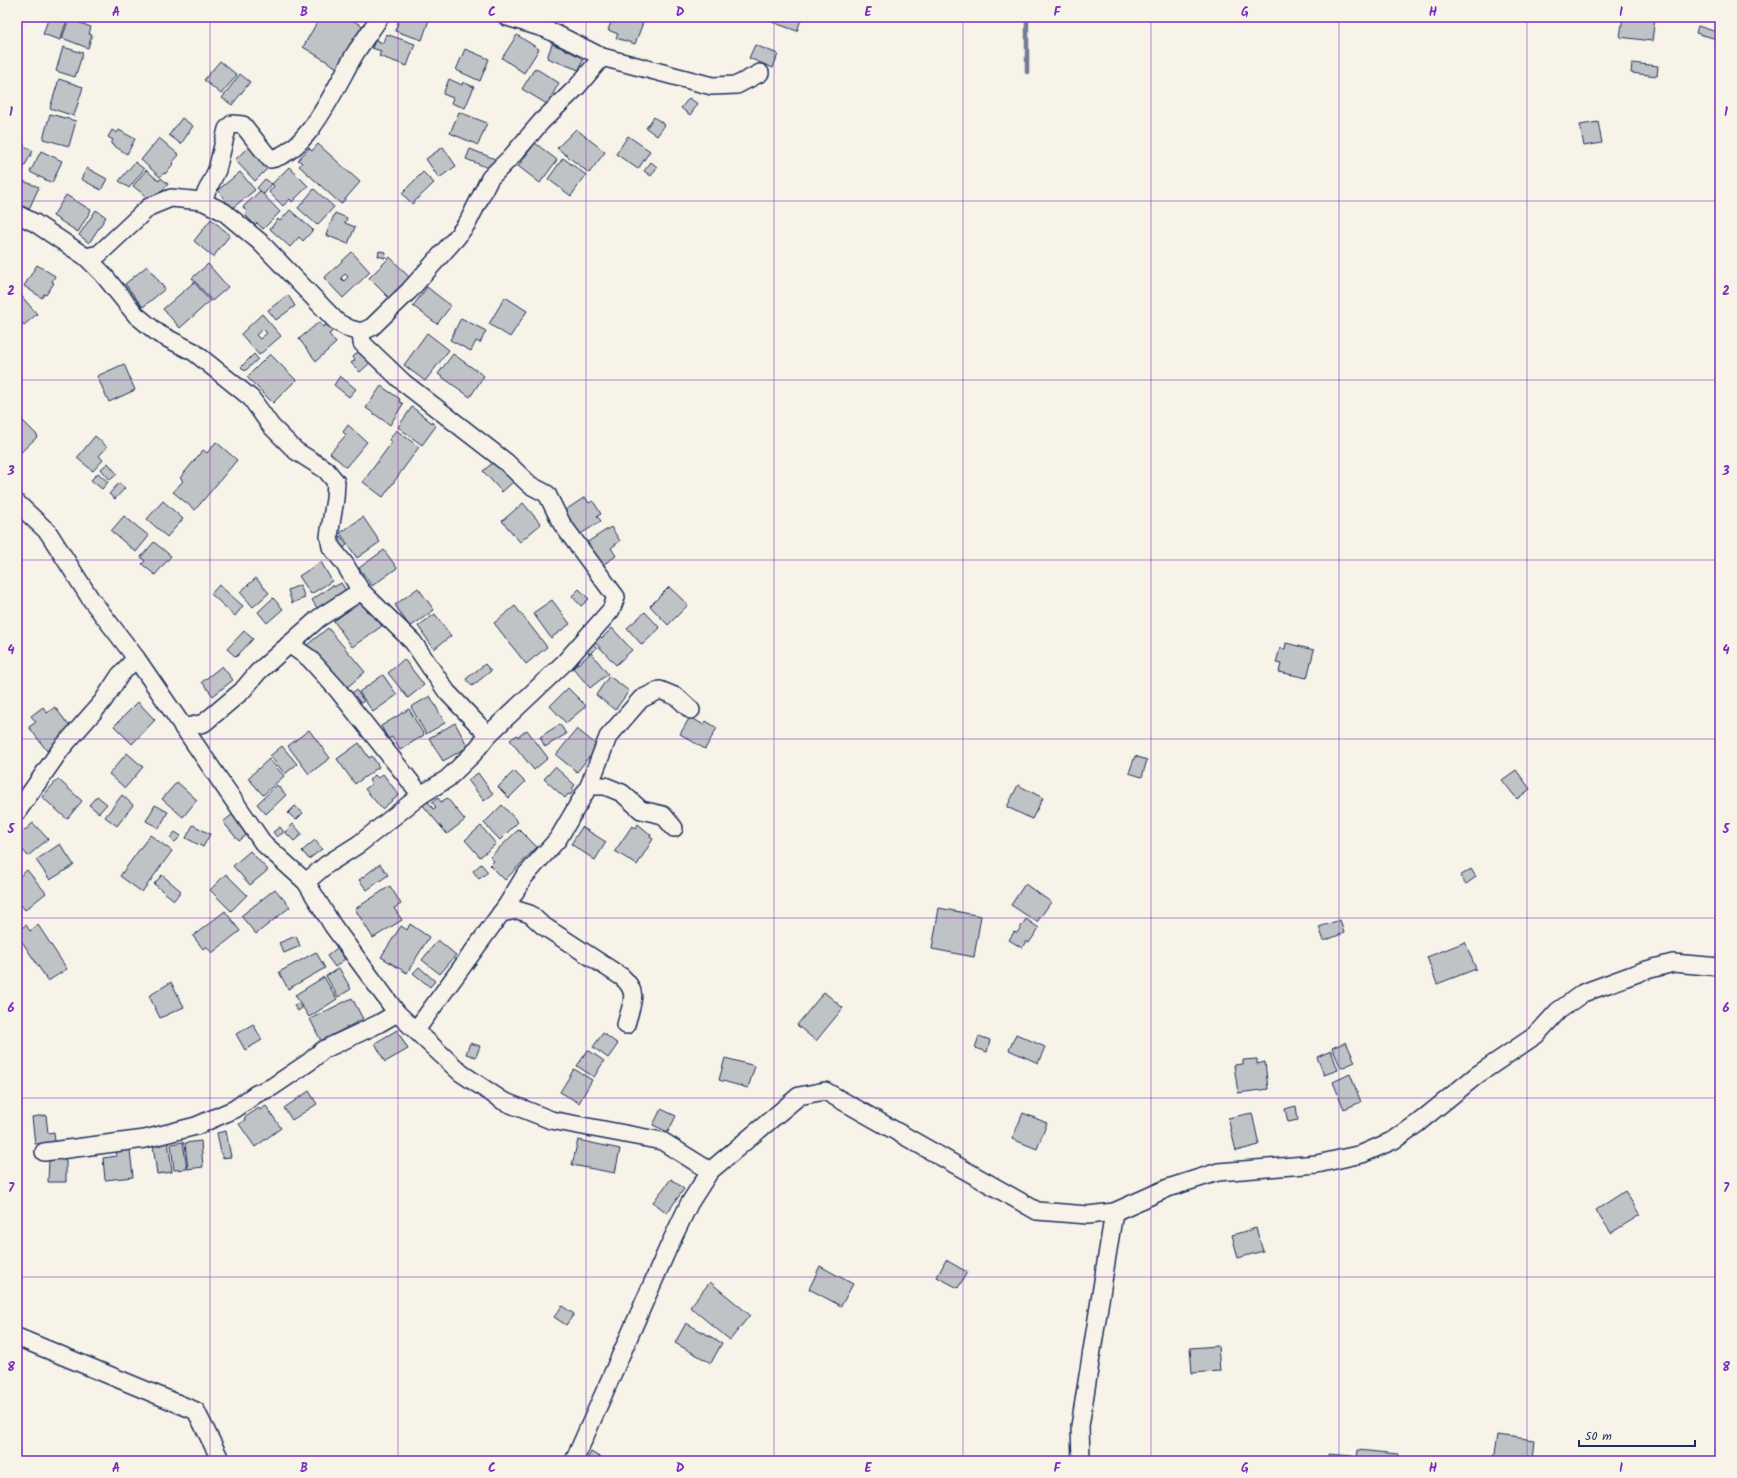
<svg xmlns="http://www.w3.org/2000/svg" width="1737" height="1478" font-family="Kalam,sans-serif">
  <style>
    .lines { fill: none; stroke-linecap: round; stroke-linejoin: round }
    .stream { stroke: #727c95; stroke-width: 4.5 }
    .building { fill: #c0c3c5; stroke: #1b2f5e; fill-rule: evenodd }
    .street-casing { stroke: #1b2f5e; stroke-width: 20 }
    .street { stroke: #f7f3e8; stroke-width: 17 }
    .grid { fill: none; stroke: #7b2cbf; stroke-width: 1; stroke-opacity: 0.55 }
    .neatline { fill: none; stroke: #7b2cbf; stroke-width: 1.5 }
    .grid-label { font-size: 13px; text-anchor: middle; font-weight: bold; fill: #7b2cbf }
  </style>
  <rect width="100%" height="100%" fill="#f7f3e8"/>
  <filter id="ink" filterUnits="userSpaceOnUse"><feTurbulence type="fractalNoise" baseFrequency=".025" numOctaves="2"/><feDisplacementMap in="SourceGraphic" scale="8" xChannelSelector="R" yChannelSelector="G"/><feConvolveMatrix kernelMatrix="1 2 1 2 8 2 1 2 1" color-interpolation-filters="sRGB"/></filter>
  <g filter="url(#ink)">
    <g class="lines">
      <path class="stream" d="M1027,72v-55"/>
    </g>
    <g class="building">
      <path d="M49,17h19l-8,23 -17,-6z"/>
      <path d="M320,17h27l17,10 -25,42 -36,-22z"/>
      <path d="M400,17h30l-8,23 -27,-9z"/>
      <path d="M613,17h32l-10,27 -19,-6 2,-4 -10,-4z"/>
      <path d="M774,17h28l-5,14 -25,-9z"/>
      <path d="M1623,17h32l-3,24 -32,-4z"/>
      <path d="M69,19l22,8 -2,7 3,1 -4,13 -26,-10z"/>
      <path d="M1698,26l22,7v7l-24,-7z"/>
      <path d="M386,34l29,10 -8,22 -28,-10 2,-5 -9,-3 3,-8 8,3z"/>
      <path d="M517,35l22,14 -15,24 -22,-15z"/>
      <path d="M552,44l32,13 -5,13 -32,-12z"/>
      <path d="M755,45l23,9 -5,14 -24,-10z"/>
      <path d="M63,47l20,6 -8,24 -19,-6z"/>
      <path d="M465,49l24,10 -9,22 -24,-11z"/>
      <path d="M220,61l17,14 -16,19 -17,-14z"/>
      <path d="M1632,63l26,3 -1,10 -26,-3z"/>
      <path d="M535,68l24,15 -12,21 -25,-15z"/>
      <path d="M240,74l10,8 -18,23 -10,-7z"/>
      <path d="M59,79l24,8 -9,29 -24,-8z"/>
      <path d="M449,79l13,6 1,-3 11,5 -9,21 -14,-5 2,-5 -10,-4z"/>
      <path d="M689,98l9,6 -8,11 -9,-7z"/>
      <path d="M459,112l28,11 -9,22 -28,-12z"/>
      <path d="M50,114l26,7 -7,25 -26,-7z"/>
      <path d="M654,117l11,8 -8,11 -11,-8z"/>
      <path d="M182,118l11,8 -12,18 -12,-9z"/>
      <path d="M1598,122l4,21 -18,3 -4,-21z"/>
      <path d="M576,129l29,23 -16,21 -32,-25z"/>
      <path d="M112,130l5,3 2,-3 16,9 -8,15 -16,-10 2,-4 -5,-3z"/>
      <path d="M628,136l22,15 -12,18 -22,-15z"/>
      <path d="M159,138l20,17 -7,8 1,1 -8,10 -1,-1 -4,4 -19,-17z"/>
      <path d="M17,141l16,10 -16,28z"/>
      <path d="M535,143l22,17 -17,23 -22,-17z"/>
      <path d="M318,144l42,38 -19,22 -42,-38 3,-3 -4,-3 11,-12 3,3z"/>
      <path d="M249,146l20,21 -14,14 -20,-21z"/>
      <path d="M443,147l13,19 -17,12 -13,-19z"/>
      <path d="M470,149l25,10 -4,10 -25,-10z"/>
      <path d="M41,151l21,10 -10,22 -22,-11z"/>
      <path d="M563,158l23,17 -15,21 -23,-17z"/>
      <path d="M135,162l9,7 -15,19 -10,-7z"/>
      <path d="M651,162l6,5 -6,9 -7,-5z"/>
      <path d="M289,167l19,19 -16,16 -2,-3 -7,7 -14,-14 5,-6 -2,-2z"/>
      <path d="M87,168l20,11 -6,11 -20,-11z"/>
      <path d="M146,170l13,11 2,-3 7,6 -15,18 -20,-16z"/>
      <path d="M240,172l15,18 -24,19 -13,-19z"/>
      <path d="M423,172l11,11 -22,21 -10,-11z"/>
      <path d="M265,179l7,5 -8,10 -7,-6z"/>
      <path d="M23,181l16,6 -10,22 -12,-5v-8z"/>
      <path d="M314,189l20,18 -17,18 -19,-17z"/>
      <path d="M260,191l20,21 -17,17 -6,-6 -2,2 -10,-10 2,-3 -4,-5z"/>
      <path d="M66,195l25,15 -13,22 -25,-16z"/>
      <path d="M96,210l10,7 -17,26 -10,-8z"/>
      <path d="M290,210l23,20 -10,11 -4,-4 -9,10 -20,-18 8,-10 2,2z"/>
      <path d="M335,213l12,5 -2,5 10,4 -7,17 -22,-9z"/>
      <path d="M211,219l19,16 -17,22 -19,-16z"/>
      <path d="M379,251l7,1 -1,6 -7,-2z"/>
      <path d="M352,252l18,20 -27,26 -19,-20zM345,274l3,3 -4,4 -3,-3z"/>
      <path d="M390,257l20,21 -21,20 -20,-20z"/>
      <path d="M208,264l20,23 -16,14 -20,-23z"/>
      <path d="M37,265l18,11 -3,6 2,1 -8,12 -2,-1 -2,4 -18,-12z"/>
      <path d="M147,266l18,23 -22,18 -18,-23z"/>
      <path d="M194,282l16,19 -30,27 -17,-19z"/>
      <path d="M427,287l24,19 -14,18 -24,-18z"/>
      <path d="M17,291l20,23 -13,11 -7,-8z"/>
      <path d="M288,295l7,11 -19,14 -8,-10z"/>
      <path d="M505,297l22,14 -17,26 -21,-13z"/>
      <path d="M262,314l19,22 -22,19 -18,-21zM263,329l4,4 -7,6 -4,-4z"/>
      <path d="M461,318l25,13 -6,12 -4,-2 -5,10 -21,-11z"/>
      <path d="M319,322l4,5 5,-4 6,7 -5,4 7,9 -20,18 -17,-22z"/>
      <path d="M427,333l22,17 -24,31 -21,-16z"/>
      <path d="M362,348l11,12 -13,12 -9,-9 4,-3 -2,-3z"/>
      <path d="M254,354l4,5 -13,12 -4,-4z"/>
      <path d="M270,354l26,26 -23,23 -26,-26z"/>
      <path d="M453,354l31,22 -14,21 -32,-23z"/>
      <path d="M124,364l11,26 -26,12 -12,-26z"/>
      <path d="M340,376l16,13 -7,8 -15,-12z"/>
      <path d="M381,386l19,13 -1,2 4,3 -13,21 -24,-17z"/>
      <path d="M412,407l24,19 -14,19 -24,-18z"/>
      <path d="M20,418l18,18 -21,20v-35z"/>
      <path d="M348,425l19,17 -21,25 -16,-14 16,-18 -3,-3z"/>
      <path d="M396,430l23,17 -36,50 -20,-15 29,-40 -3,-2z"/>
      <path d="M95,436l12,11 -8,9 4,4 -10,11 -16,-13z"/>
      <path d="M216,442l21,18 -42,50 -22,-18 10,-11 -3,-3 23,-28 4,3z"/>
      <path d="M495,461l19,20 -12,11 -19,-21z"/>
      <path d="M108,463l9,11 -7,6 -9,-11z"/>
      <path d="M98,473l10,9 -6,7 -11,-9z"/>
      <path d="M119,483l6,5 -10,11 -6,-5z"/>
      <path d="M585,497l4,6 4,-2 8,13 -4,2 4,5 -25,16 -15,-24z"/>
      <path d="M163,501l20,18 -16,18 -20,-18z"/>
      <path d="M523,503l18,21 -21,18 -18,-21z"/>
      <path d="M124,516l25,20 -13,16 -25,-21z"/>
      <path d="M363,517l17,25 -23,16 -17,-25z"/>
      <path d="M611,527l9,14 -9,7 5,8 -15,10 -15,-23z"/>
      <path d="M340,536l7,9 -7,6 -7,-10z"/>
      <path d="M154,542l17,14 -16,19 -13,-11 3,-3 -4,-4z"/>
      <path d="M384,550l13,18 -25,18 -13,-18z"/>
      <path d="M321,562l11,19 -21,13 -12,-18z"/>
      <path d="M256,578l13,15 -16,14 -13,-15z"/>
      <path d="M341,583l6,9 -28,19 -7,-11 21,-15 1,2z"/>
      <path d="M219,585l24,21 -8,10 -24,-22z"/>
      <path d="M300,585l5,13 -13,5 -4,-13z"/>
      <path d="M669,587l19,18 -20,20 -18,-19z"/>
      <path d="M418,588l16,22 -24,17 -15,-22z"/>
      <path d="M579,589l10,10 -8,7 -9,-10z"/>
      <path d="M273,598l10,11 -16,14 -9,-11z"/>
      <path d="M363,600l19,26 -30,21 -18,-26z"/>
      <path d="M552,600l18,24 -19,14 -18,-25z"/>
      <path d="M515,606l32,41 -21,17 -32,-41z"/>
      <path d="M645,612l15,16 -18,17 -15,-17z"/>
      <path d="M435,614l16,22 -17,13 -16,-23z"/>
      <path d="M328,628l37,44 -21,18 -37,-45z"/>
      <path d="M612,628l20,22 -16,15 -24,-26 6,-5 4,4z"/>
      <path d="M244,631l9,8 -17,18 -9,-8z"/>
      <path d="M590,640l7,8 -8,6 -6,-8z"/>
      <path d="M1286,643l28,7 -7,28 -28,-6 2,-8 -5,-1 4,-15 5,1z"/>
      <path d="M591,653l17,21 -18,14 -17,-20z"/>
      <path d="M404,659l20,26 -16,13 -20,-25z"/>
      <path d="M485,664l6,7 -19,15 -6,-7z"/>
      <path d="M222,666l11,14 -20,16 -11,-14z"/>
      <path d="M383,675l14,20 -24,17 -14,-20z"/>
      <path d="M609,676l20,15 -14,19 -19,-15z"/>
      <path d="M568,688l18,18 -20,17 -16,-17z"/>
      <path d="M356,690l8,11 -7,5 -8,-11z"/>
      <path d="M430,696l15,27 -19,11 -15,-27z"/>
      <path d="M138,702l17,18 -23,24 -18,-18z"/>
      <path d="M43,707l4,6 8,-6 18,24 -26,20 -18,-24 7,-5 -5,-6z"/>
      <path d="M409,709l15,26 -24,15 -8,-13 -4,2 -7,-13z"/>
      <path d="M690,717l14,8 2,-4 11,7 -12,21 -25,-15z"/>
      <path d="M455,723l13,24 -25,14 -14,-23z"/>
      <path d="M560,724l6,10 -21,13 -5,-10z"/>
      <path d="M577,729l21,17v3l-7,9 -2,-1 -12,15 -21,-17z"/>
      <path d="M309,730l21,28 -21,16 -21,-28z"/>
      <path d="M527,730l21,28 -14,12 -24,-30 7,-5 1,2z"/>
      <path d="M359,743l10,15 3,-2 7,11 -24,17 -18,-25z"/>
      <path d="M282,746l15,18 -12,10 -15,-18z"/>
      <path d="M127,753l16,14 -18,21 -16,-14z"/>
      <path d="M1135,756l12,4 -5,17 -13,-4z"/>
      <path d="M269,759l15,17 -21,19 -15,-17z"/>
      <path d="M555,767l20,18 -3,4 2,1 -4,5 -2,-1 -3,4 -21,-19z"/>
      <path d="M1516,770l14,19 -13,10 -15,-19z"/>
      <path d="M514,771l11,11 -16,16 -11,-11z"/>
      <path d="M478,773l15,21 -9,7 -16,-21z"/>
      <path d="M383,774l16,21 -17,14 -17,-20 7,-5 -3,-4 6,-5 3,3z"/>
      <path d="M58,779l24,22 -15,18 -25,-22z"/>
      <path d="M177,782l20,18 -14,17 -21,-18z"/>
      <path d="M277,785l9,10 -20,19 -9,-10z"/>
      <path d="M1018,785l25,13 -11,21 -25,-12z"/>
      <path d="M122,795l11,10 -16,21 -12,-9z"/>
      <path d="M97,796l10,8 -8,9 -10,-8z"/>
      <path d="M438,798l3,4 6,-4 18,22 -18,14 -26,-31 6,-3 6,9 3,-2 -4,-5z"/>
      <path d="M155,805l13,7 -9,16 -13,-7z"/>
      <path d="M502,805l16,17 -18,18 -16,-17z"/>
      <path d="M295,806l8,7 -7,7 -8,-7z"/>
      <path d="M234,813l15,20 -10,8 -16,-19z"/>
      <path d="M33,823l15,16 -20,17 -11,-13v-13l3,-3 4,4z"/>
      <path d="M293,824l9,10 -8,7 -9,-9z"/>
      <path d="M638,824l13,11 -1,2 3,2 -16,26 -22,-14 17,-25 4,2z"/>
      <path d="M193,825l17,9 -7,13 -17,-9z"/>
      <path d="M481,826l15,18 -16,13 -15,-17z"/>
      <path d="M280,827l4,5 -7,5 -4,-5z"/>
      <path d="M582,827l24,15 -11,18 -24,-16z"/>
      <path d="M519,829l18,18 -32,33 -15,-15 4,-4 -4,-4z"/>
      <path d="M175,832l6,4 -6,6 -5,-4z"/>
      <path d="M150,835l22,16 -30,41 -22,-16z"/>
      <path d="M315,840l7,9 -13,10 -7,-8z"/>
      <path d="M60,844l14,21 -24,15 -14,-20z"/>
      <path d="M250,851l18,19 -18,15 -17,-19z"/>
      <path d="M380,864l8,11 -21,15 -8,-10z"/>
      <path d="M481,864l7,8 -9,7 -6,-8z"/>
      <path d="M1471,869l5,8 -10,7 -6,-8z"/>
      <path d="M27,870l19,23 -21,17 -8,-10v-21z"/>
      <path d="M226,874l21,21 -16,16 -21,-21z"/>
      <path d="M162,875l19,16 -7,9 -20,-16z"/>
      <path d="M1025,884l26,18 -14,20 -26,-17z"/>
      <path d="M390,886l11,18 -7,4 8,12 -29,18 -18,-29z"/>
      <path d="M275,889l15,18 -34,27 -15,-18z"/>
      <path d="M939,908l42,8 -7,41 -42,-8z"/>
      <path d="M225,911l15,20 -28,22 -6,-7 -3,3 -10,-13z"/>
      <path d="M1026,919l13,9 -10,15 -3,-2 -4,7 -13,-8 5,-8 3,1z"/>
      <path d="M1340,920l4,13 -20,8 -5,-14z"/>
      <path d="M410,924l19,13 -22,36 -26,-16 20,-31 6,4z"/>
      <path d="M26,925l4,6 8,-6 29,44 -19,12 -31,-47v-3z"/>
      <path d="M296,936l4,10 -16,7 -5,-10z"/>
      <path d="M438,940l18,15 -16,19 -18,-14z"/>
      <path d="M1465,942l11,27 -39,15 -10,-27z"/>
      <path d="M337,948l8,11 -10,8 -8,-11z"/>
      <path d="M316,952l9,16 -37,21 -9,-17z"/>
      <path d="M419,967l16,14 -5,6 -17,-14z"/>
      <path d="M339,968l12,21 -13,8 -12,-21z"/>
      <path d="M324,977l13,22 -28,18 -14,-22z"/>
      <path d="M171,982l13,25 -24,11 -11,-22z"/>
      <path d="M824,992l19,16 -27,33 -19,-16z"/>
      <path d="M352,998l11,21 -42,22 -11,-22z"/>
      <path d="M298,1003l4,5 -4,3 -4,-5z"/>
      <path d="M253,1024l9,16 -17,10 -9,-16z"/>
      <path d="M397,1030l11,19 -23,13 -10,-19z"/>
      <path d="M603,1033l15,11 -10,14 -15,-11z"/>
      <path d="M1016,1034l29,13 -7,16 -29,-13z"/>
      <path d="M979,1036l11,4 -3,12 -12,-4z"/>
      <path d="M1346,1042l9,20 -14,6 -9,-20z"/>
      <path d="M470,1043l10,3 -4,11 -10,-3z"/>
      <path d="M588,1050l16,11 -10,16 -17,-11z"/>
      <path d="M1331,1051l7,19 -14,5 -7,-18z"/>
      <path d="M725,1058l30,8 -7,22 -29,-8z"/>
      <path d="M1257,1059v5l8,-2 3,27 -30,4 -4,-28 9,-1v-4z"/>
      <path d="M574,1069l18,11 -13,23 -19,-11z"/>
      <path d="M1350,1074l11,28 -17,7 -11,-27z"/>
      <path d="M309,1091l8,13 -25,16 -8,-12z"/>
      <path d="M266,1106l15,22 -26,19 -16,-23 6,-4 -1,-2 15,-10 1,2z"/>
      <path d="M1296,1106l2,14 -10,2 -3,-13z"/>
      <path d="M661,1109l15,7 -8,16 -15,-7z"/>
      <path d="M1023,1113l24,10 -10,26 -25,-10z"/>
      <path d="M1252,1113l7,32 -23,6 -8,-33z"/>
      <path d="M46,1115l2,18 6,-1 1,10 -20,2 -3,-27z"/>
      <path d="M226,1131l5,26 -9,1 -5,-25z"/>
      <path d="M168,1140l4,32 -15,2 -4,-28 8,-1v-4z"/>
      <path d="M578,1140l42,9 -5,24 -43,-8z"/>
      <path d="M201,1141l2,26 -15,2 -3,-26z"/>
      <path d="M183,1142l4,27 -13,1 -3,-26z"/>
      <path d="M130,1150l3,27 -28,3 -2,-22 14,-2 -1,-5z"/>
      <path d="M54,1156h7l-1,4h6v22h-18l1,-22h5z"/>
      <path d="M671,1179l13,10 -17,24 -14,-11z"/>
      <path d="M1625,1191l15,24 -29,18 -15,-23z"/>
      <path d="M1256,1228l7,23 -25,7 -6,-23z"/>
      <path d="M946,1260l21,12 -9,16 -21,-11z"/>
      <path d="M820,1266l33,18 -12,22 -32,-17z"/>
      <path d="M710,1282l40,33 -20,25 -40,-33z"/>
      <path d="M562,1306l12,8 -8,11 -12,-8z"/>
      <path d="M686,1323l36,20 -11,20 -36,-20z"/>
      <path d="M1218,1346l2,25 -28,2 -2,-25z"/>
      <path d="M1497,1435l38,5 -2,21h-40z"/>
      <path d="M1358,1450l40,4 -1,7h-40z"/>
      <path d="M591,1452l15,9h-20z"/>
      <path d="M1328,1454l24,2v5h-24z"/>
      <path d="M1426,1457l16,4h-16z"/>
    </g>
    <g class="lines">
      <defs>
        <g id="street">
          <path d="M507,17l39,12 56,28 110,29 25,-1 23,-12"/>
          <path d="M202,201l15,-31 10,-41 5,-5 11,1 27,34c39,-6 67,-76 86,-107 8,-12 16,-23 24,-35"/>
          <path d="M17,214l18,9 51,34 16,16 34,42 23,19 35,18 57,46 20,28 25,25 30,19 10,12 -1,17 -6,37 2,11 13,16 17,28 52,51 34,50 41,43"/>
          <path d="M86,257l13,-3 50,-47 22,-9 31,3 22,11 36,30 77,80 13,7 11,3 11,-5 37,-36 48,-54 11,-15 22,-44 22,-22 29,-34 36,-35 25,-30"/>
          <path d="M17,503l31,29 42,66 46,60 127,185 43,39 27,44 64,87 64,60 42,28 48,19 111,21 48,30 -21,33 -20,42 -95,215"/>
          <path d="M289,644l20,14 28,31 84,106"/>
          <path d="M183,728l21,-5 38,-32 16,-19 61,-54 42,-27"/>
          <path d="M589,786h16l17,7 19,17 22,5 11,13"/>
          <path d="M17,812l44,-63 42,-48 17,-26 16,-17"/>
          <path d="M306,882l20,-17 33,-21 62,-49 26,-16 26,-25 15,-19 77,-73 46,-52 5,-13 -54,-73 -15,-30 -17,-9 -24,-23 -102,-79 -42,-40 -1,-11"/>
          <path d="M501,913l16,-3 13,4 12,11 80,52c18,16 9,27 4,48"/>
          <path d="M416,1030l91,-125 17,-28 34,-38 31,-53 19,-49 33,-38 19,-9 17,7 14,13"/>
          <path d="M44,1152l101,-13 51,-13 39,-17 21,-15 16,-7 37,-25 14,-12 55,-26 19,-11"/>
          <path d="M710,1171l89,-75 26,-5 212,120 51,4 26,-3 54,-24 50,-16 99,-8 45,-10 32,-14 24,-17 59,-48 59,-40 22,-24 25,-18 60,-22 30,-8 47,4"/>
          <path d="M17,1337l179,74 25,50"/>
          <path d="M1081,1461l-1,-35 34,-214"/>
        </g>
      </defs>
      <use href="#street" class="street-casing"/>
      <use href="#street" class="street"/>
    </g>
  </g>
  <path class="grid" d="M210,17v1444M398,17v1444M586,17v1444M774,17v1444M963,17v1444M1151,17v1444M1339,17v1444M1527,17v1444M17,201h1703M17,380h1703M17,560h1703M17,739h1703M17,918h1703M17,1098h1703M17,1277h1703"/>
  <rect width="1737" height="1478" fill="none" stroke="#f7f3e8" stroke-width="44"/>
  <path d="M1579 1440v6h116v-6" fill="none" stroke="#1b2f5e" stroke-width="2"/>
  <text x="1585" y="1440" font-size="12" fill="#1b2f5e" stroke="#f7f3e8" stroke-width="3" paint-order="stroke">50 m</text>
  <rect x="22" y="22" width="1693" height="1434" class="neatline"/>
  <g class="grid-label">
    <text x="116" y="16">A</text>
    <text x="304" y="16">B</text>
    <text x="492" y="16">C</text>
    <text x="680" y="16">D</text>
    <text x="868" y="16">E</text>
    <text x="1057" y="16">F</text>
    <text x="1245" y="16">G</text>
    <text x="1433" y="16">H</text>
    <text x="1621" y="16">I</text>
    <text x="11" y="116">1</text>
    <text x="1726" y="116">1</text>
    <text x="11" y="295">2</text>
    <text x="1726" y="295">2</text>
    <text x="11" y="475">3</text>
    <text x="1726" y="475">3</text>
    <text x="11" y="654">4</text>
    <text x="1726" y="654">4</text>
    <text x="11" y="833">5</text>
    <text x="1726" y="833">5</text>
    <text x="11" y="1012">6</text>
    <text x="1726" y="1012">6</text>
    <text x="11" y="1192">7</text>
    <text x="1726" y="1192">7</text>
    <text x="11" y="1371">8</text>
    <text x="1726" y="1371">8</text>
    <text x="116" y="1472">A</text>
    <text x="304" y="1472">B</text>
    <text x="492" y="1472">C</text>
    <text x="680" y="1472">D</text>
    <text x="868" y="1472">E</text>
    <text x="1057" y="1472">F</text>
    <text x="1245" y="1472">G</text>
    <text x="1433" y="1472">H</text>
    <text x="1621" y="1472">I</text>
  </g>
</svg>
